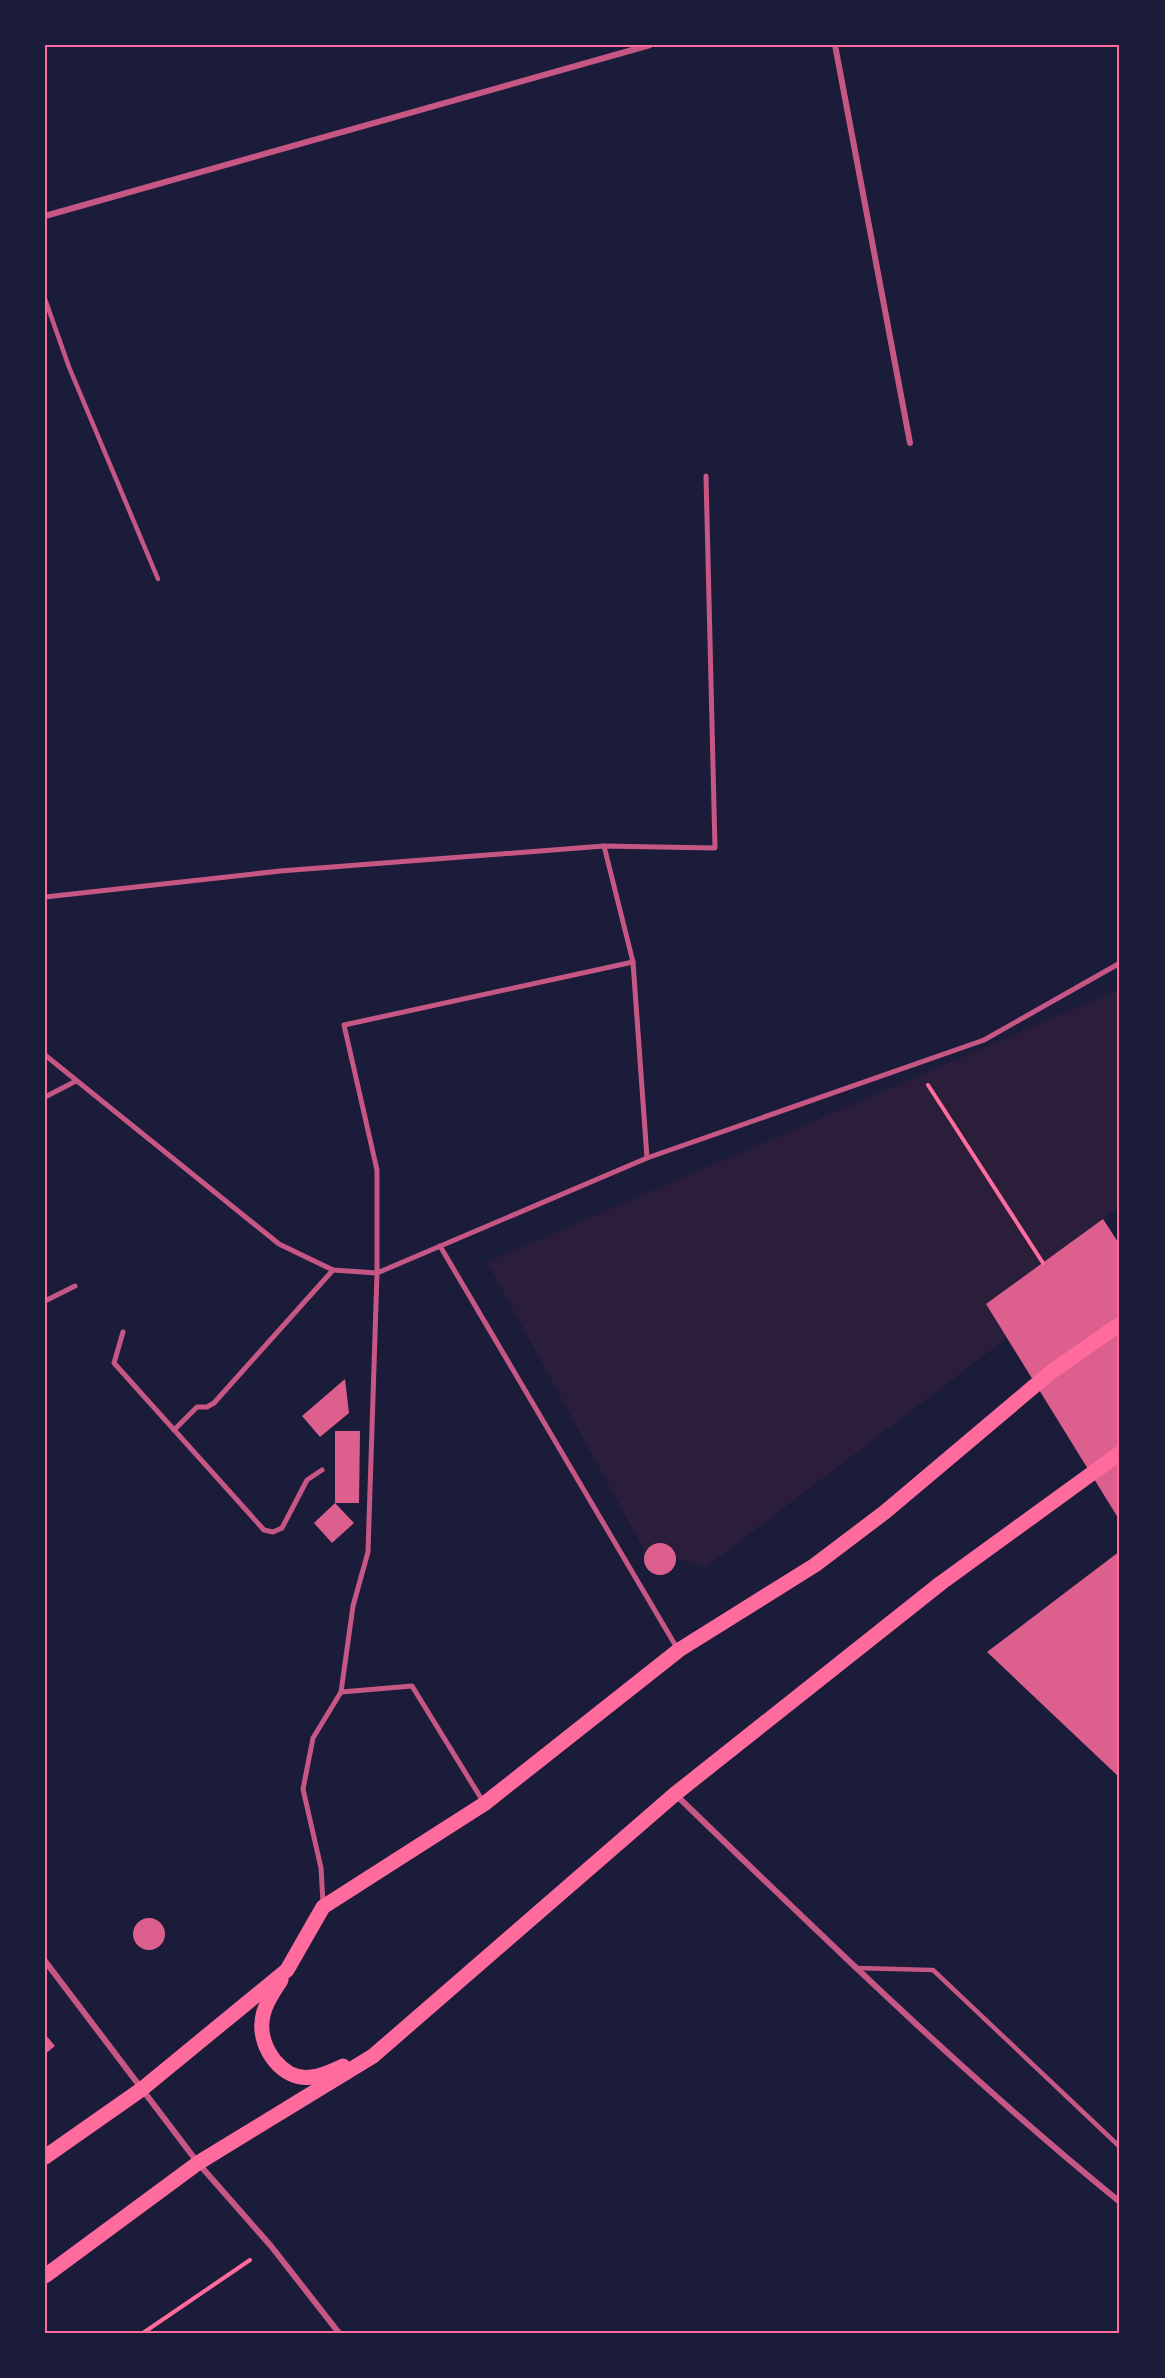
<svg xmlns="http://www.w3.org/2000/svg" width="1165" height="2378" font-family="Inter,sans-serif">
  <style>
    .green { fill: #2a1e3b }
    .building { fill: #dd5f8e }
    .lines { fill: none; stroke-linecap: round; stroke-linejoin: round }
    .path { stroke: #ff6b9d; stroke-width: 4 }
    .service { stroke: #c65784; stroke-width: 4.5 }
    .pedestrian { stroke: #c65784; stroke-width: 5 }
    .minor { stroke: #c65784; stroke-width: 6 }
    .primary { stroke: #ff6b9d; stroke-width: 15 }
    .neatline { fill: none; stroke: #ff6b9d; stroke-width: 2 }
  </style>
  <rect width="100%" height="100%" fill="#1b1b3a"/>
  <path class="green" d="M1120,989v218l-77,56 -36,75 -301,229 -62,-17 -157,-288z"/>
  <g class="building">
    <path d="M1103,1219l17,26v276l-134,-217z"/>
    <path d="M345,1379l4,34 -29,24 -18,-21z"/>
    <path d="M335,1431h25l-1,72h-24z"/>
    <path d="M335,1503l19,20 -22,20 -18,-20z"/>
    <circle cx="660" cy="1559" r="16"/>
    <path d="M1120,1551v227l-133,-126z"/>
    <circle cx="149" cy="1934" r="16"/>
    <path d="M45,2034l10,12 -10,8z"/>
  </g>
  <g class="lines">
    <g class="path">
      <path d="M928,1085l115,178"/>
      <path d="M143,2333l107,-73"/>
    </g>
    <g class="service">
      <path d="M45,299l24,68 89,212"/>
      <path d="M855,1968l78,2 187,177"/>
    </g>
    <g class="pedestrian">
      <path d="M604,846l29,116 14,196"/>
      <path d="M45,897l235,-26 324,-25 111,2 -9,-372"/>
      <path d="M45,1055l234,189 54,26 44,3 270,-115 337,-118 136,-77"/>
      <path d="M45,1097l31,-16"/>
      <path d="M440,1246l237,402"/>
      <path d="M45,1301l30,-15"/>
      <path d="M123,1332l-9,31 150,167 9,2 9,-4 25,-48 15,-10"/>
      <path d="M174,1430l23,-23h10l7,-4 119,-133"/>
      <path d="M341,1692l71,-6 72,117"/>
      <path d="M323,1903l-2,-35 -18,-79 10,-51 28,-46 12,-86 15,-54 9,-279v-103l-33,-145 289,-63"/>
    </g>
    <g class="minor">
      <path d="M835,45l75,398"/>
      <path d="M45,216l605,-171"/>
      <path d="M675,1794c145,140 289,281 445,408"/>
      <path d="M45,1961l153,202 73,83 68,87"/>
    </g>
    <g class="primary">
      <path d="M281,1980c-8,13 -18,26 -19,42 -3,26 21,60 50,55 11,-1 22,-7 31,-11"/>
      <path d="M45,2157l97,-68 145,-119 36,-63 161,-103 195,-154 136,-85 70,-53 166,-140 69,-48"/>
      <path d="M45,2276l153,-113 175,-107 302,-262 266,-211 179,-130"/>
    </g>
  </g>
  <rect width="1165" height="2378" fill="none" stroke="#1b1b3a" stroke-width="93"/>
  <rect x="46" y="46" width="1072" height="2286" class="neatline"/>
</svg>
